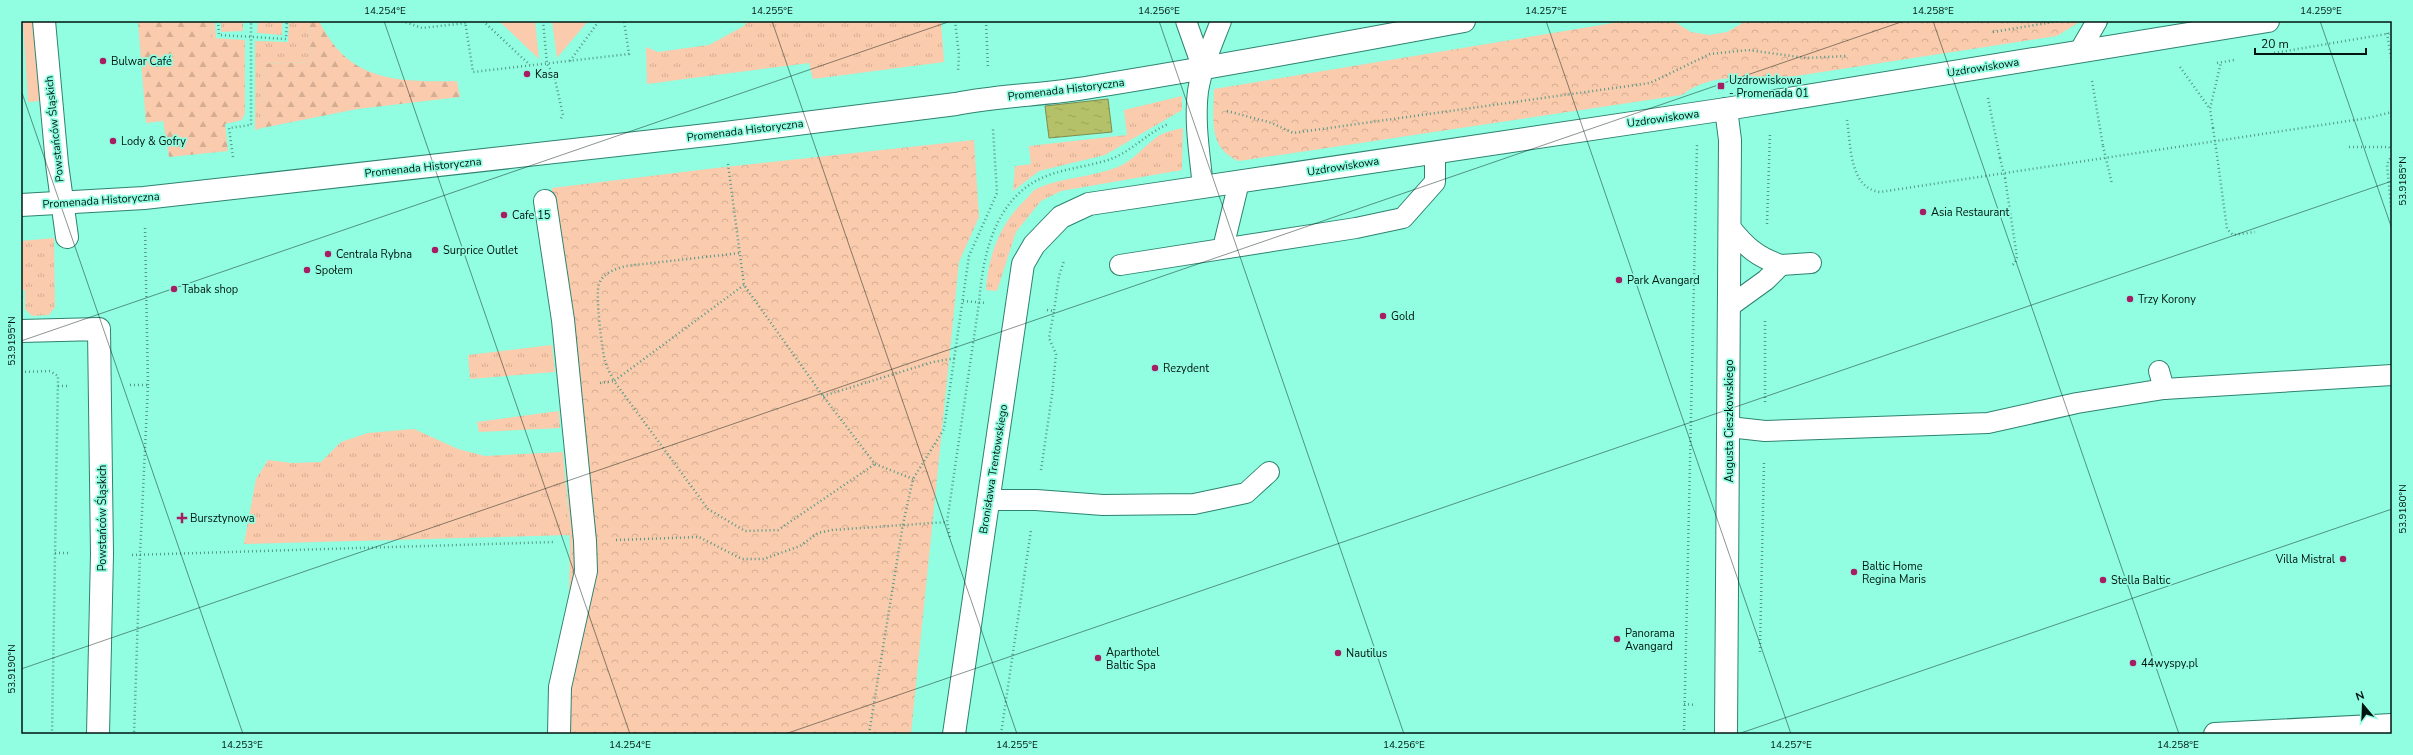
<svg xmlns="http://www.w3.org/2000/svg" width="2413" height="755" font-family="'Nunito Sans',sans-serif">
  <style>
    .grass { fill: url(#grass-tufts) }
    .forest { fill: url(#forest-firs) }
    .park { fill: url(#park-crowns) }
    .garden { fill: #facbac }
    .water { fill: url(#water-ripples); stroke: #7f8d4e }
    .lines { fill: none; stroke-linecap: round; stroke-linejoin: round }
    .lane-casing { stroke: #2e8370; stroke-width: 22 }
    .street-casing { stroke: #2e8370; stroke-width: 24 }
    .secondary-casing { stroke: #2e8370; stroke-width: 24 }
    .path { stroke: #539987; stroke-width: 2.5; stroke-dasharray: 1 3; stroke-linecap: butt }
    .lane { stroke: #fff; stroke-width: 20 }
    .street { stroke: #fff; stroke-width: 22 }
    .secondary { stroke: #fff; stroke-width: 22 }
    .path-bridge { stroke: #539987; stroke-width: 2.5; stroke-dasharray: 1 3; stroke-linecap: butt }
    .ticks { fill: none; stroke: #001510; stroke-width: 1; stroke-opacity: 0.45 }
    .poi-dot { fill: #a71d64; stroke: #91fde1; stroke-width: 1.5 }
    .labels { text-anchor: middle; stroke-width: 3.5; stroke-linejoin: round; paint-order: stroke }
    .poi-label { font-size: 11px; fill: #001510; stroke: #91fde1; text-anchor: start }
    .street-label { font-size: 11px; fill: #001510; stroke: #91fde1 }
    .neatline { fill: none; stroke: #001510; stroke-width: 1.5 }
    .ticks-label { font-size: 10px; text-anchor: middle; fill: #001510 }
  </style>
  <defs>
    <pattern id="grass-tufts" width="24" height="20" patternUnits="userSpaceOnUse"><rect width="24" height="20" fill="#facbac"/><path d="M3 7l-1-3M5 7V3M7 7l1-3M15 17l-1-3M17 17v-4M19 17l1-3" fill="none" stroke="#d4ad93"/></pattern>
    <pattern id="forest-firs" width="22" height="20" patternUnits="userSpaceOnUse"><rect width="22" height="20" fill="#facbac"/><path d="M5 1l3.5 6h-7zM16 11l3.5 6h-7z" fill="#d4ad93"/></pattern>
    <pattern id="park-crowns" width="20" height="18" patternUnits="userSpaceOnUse"><rect width="20" height="18" fill="#facbac"/><path d="M2 6a3 3 0 1 1 6 0M12 15a3 3 0 1 1 6 0" fill="none" stroke="#d4ad93"/></pattern>
    <pattern id="water-ripples" width="26" height="14" patternUnits="userSpaceOnUse"><rect width="26" height="14" fill="#b5c168"/><path d="M2 4q2-2 4 0t4 0M15 11q2-2 4 0t4 0" fill="none" stroke="#9aa559"/></pattern>
  </defs>
  <rect width="100%" height="100%" fill="#91fde1"/>
  <g class="grass">
    <path d="M211,21h4l1,18 -4,-1z"/>
    <path d="M221,21h22v10l-22,1z"/>
    <path d="M258,21h24v14l-25,-2z"/>
    <path d="M289,21h20l2,41 -46,2 -3,64 -7,2v-89l33,1z"/>
    <path d="M747,21h194l3,41 -131,17 -4,-16 -162,21 -1,-37 12,5 51,-7 35,-19z"/>
    <path d="M1182,96v14l-77,45 -66,16 -26,20 2,-25 16,-2 -2,-18 98,-11 -3,-25z"/>
    <path d="M1183,128l-1,42 -121,21 -20,10 -25,31 -19,59 -11,-1c2,-34 14,-66 39,-90 4,-4 8,-10 13,-12 26,-11 54,-11 80,-21 15,-6 26,-21 39,-30 7,-5 17,-7 26,-9z"/>
    <path d="M54,238l1,69 -6,8 -17,1 -7,-7v-19h-4v-49z"/>
    <path d="M552,345l3,27 -85,7 -2,-24z"/>
    <path d="M559,411l1,17 -81,4 -2,-10z"/>
    <path d="M414,429l44,20 27,7 78,-4 7,83 -326,9 12,-65 12,-19 24,3 29,-1 20,-20 27,-9z"/>
  </g>
  <g class="forest">
    <path d="M138,21h73l1,17 33,2v73l-3,7 -17,4 3,27 -59,6 -6,-36 -17,2z"/>
    <path d="M309,21h10c30,61 78,61 138,60l3,16 -103,12 -95,19 3,-64 46,-2z"/>
  </g>
  <g class="park">
    <path d="M1625,21h48l18,11 18,3 18,-3 19,-11h335l-24,15 -287,44c-32,-3 -62,-5 -88,15l-443,66c-32,-13 -25,-43 -25,-72z"/>
    <path d="M974,140l5,77 -20,45 -48,472h-345l4,-188 -18,-358 164,-20z"/>
  </g>
  <g class="garden">
    <path d="M23,21h12l5,80 -12,1z"/>
    <path d="M499,21h36l4,38z"/>
    <path d="M552,21h36l-31,37z"/>
  </g>
  <path class="water" d="M1108,99l4,33 -63,6 -4,-32z"/>
  <g class="lines">
    <defs>
      <g id="lane">
        <path d="M1186,21l17,48"/>
        <path d="M2079,52l18,-31"/>
        <path d="M1203,187c-3,-31 -9,-64 -5,-96 4,-24 14,-47 23,-70"/>
        <path d="M1223,248l16,-66"/>
        <path d="M1120,265l236,-37 47,-10 32,-36v-30"/>
        <path d="M1781,265l30,-2"/>
        <path d="M1730,306l36,-26 15,-15c-24,-8 -35,-18 -51,-38"/>
        <path d="M2159,371l5,18"/>
        <path d="M1729,427l36,4 223,-8 89,-20 87,-14 228,-14"/>
        <path d="M988,500h48l67,5 91,-1 52,-11 23,-21"/>
      </g>
      <g id="street">
        <path d="M44,21l13,143 10,73"/>
        <path d="M1726,109l4,31 -4,594"/>
        <path d="M545,201l18,119 22,221 1,30 -26,116 -1,47"/>
        <path d="M21,205l123,-7 581,-65 231,-29c45,-9 90,-9 135,-17 125,-20 249,-43 373,-66"/>
        <path d="M21,331l78,-2 3,225 -4,180"/>
        <path d="M2215,734l177,-9"/>
      </g>
      <path id="secondary" d="M954,734l69,-470 11,-19 27,-28 28,-13 637,-95 542,-88"/>
    </defs>
    <use href="#lane" class="lane-casing"/>
    <use href="#street" class="street-casing"/>
    <use href="#secondary" class="secondary-casing"/>
    <g class="path">
      <path d="M218,21l1,14 67,4 1,-18"/>
      <path d="M402,21l20,7 44,-5"/>
      <path d="M465,21l8,51 156,-18 -5,-33"/>
      <path d="M483,21l47,44"/>
      <path d="M543,21l4,43 7,11 9,40 -3,5"/>
      <path d="M955,21l4,34 -1,17"/>
      <path d="M986,21l2,47"/>
      <path d="M1993,32l66,-11"/>
      <path d="M2387,33l5,30"/>
      <path d="M2274,53l118,-20"/>
      <path d="M570,61l29,-40"/>
      <path d="M2217,63l17,-3"/>
      <path d="M2180,67l30,42"/>
      <path d="M2092,81l11,65"/>
      <path d="M1988,98l12,60"/>
      <path d="M1227,111l45,12 21,10 357,-50 60,-29 38,-4 58,8 40,-2"/>
      <path d="M1847,120c4,25 2,68 33,72l488,-74 24,-6"/>
      <path d="M2213,128l-3,-19 11,-47"/>
      <path d="M2349,147h40l3,4"/>
      <path d="M2216,148l11,81 6,6 22,-3"/>
      <path d="M2392,155l-5,9 5,54"/>
      <path d="M233,157l-4,-29 22,-3v-104"/>
      <path d="M728,164l16,121 79,111 52,68 38,15"/>
      <path d="M2005,178l12,79 -2,6 -4,3"/>
      <path d="M1767,224l3,-91"/>
      <path d="M145,228l3,157"/>
      <path d="M744,285l-130,96 94,128 37,22 33,-1 97,-66"/>
      <path d="M21,292l1,7"/>
      <path d="M963,301l23,2"/>
      <path d="M1047,310l7,1 5,-35 5,-15"/>
      <path d="M21,372l29,-1 8,5 -6,358"/>
      <path d="M600,383l14,-2c-3,-6 -7,-13 -9,-20 -3,-10 -10,-69 -6,-77 4,-11 16,-15 27,-18l114,-13"/>
      <path d="M130,385h18l-8,170 -6,179"/>
      <path d="M58,386h11"/>
      <path d="M823,396l110,-34 23,-4"/>
      <path d="M1765,402v-83"/>
      <path d="M1041,470l11,-75 4,-41 -7,-16 5,-27"/>
      <path d="M950,537l-3,-15 32,-219c4,-51 17,-109 70,-128 20,-7 40,-9 59,-15 22,-7 39,-27 60,-36"/>
      <path d="M616,540l83,-3 43,22h22l36,-13 18,-13 14,-3 115,-8"/>
      <path d="M55,553h16"/>
      <path d="M132,555l423,-13"/>
      <path d="M1760,652l4,-191"/>
      <path d="M1684,704l12,1"/>
      <path d="M869,734l34,-210 10,-45 31,-50 25,-173 28,-63 -4,-64"/>
      <path d="M1001,734l30,-204"/>
      <path d="M1684,734l13,-589"/>
    </g>
    <use href="#lane" class="lane"/>
    <use href="#street" class="street"/>
    <use href="#secondary" class="secondary"/>
    <g class="path-bridge">
      <path d="M2213,128l3,20"/>
      <path d="M2103,146l9,38"/>
      <path d="M2000,158l5,20"/>
    </g>
  </g>
  <path class="ticks" d="M384,21l246,713M772,21l245,713M1159,21l245,713M1546,21l245,713M1933,21l246,713M2320,21l72,208M21,90l222,644M21,341l930,-320M21,669l1883,-648M785,734l1607,-553M1738,734l654,-225"/>
  <g class="poi-dot">
    <circle cx="103" cy="61" r="4"/>
    <circle cx="527" cy="74" r="4"/>
    <rect x="1717" y="82" width="8" height="8" rx="2"/>
    <circle cx="113" cy="141" r="4"/>
    <circle cx="1923" cy="212" r="4"/>
    <circle cx="504" cy="215" r="4"/>
    <circle cx="435" cy="250" r="4"/>
    <circle cx="328" cy="254" r="4"/>
    <circle cx="307" cy="270" r="4"/>
    <circle cx="1619" cy="280" r="4"/>
    <circle cx="174" cy="289" r="4"/>
    <circle cx="2130" cy="299" r="4"/>
    <circle cx="1383" cy="316" r="4"/>
    <circle cx="1155" cy="368" r="4"/>
    <path d="M180 512h4v4h4v4h-4v4h-4v-4h-4v-4h4z"/>
    <circle cx="2343" cy="559" r="4"/>
    <circle cx="1854" cy="572" r="4"/>
    <circle cx="2103" cy="580" r="4"/>
    <circle cx="1617" cy="639" r="4"/>
    <circle cx="1338" cy="653" r="4"/>
    <circle cx="1098" cy="658" r="4"/>
    <circle cx="2133" cy="663" r="4"/>
  </g>
  <g class="labels">
    <g class="poi-label">
      <text x="111" y="65">Bulwar Café</text>
      <text x="535" y="78">Kasa</text>
      <text x="1729" y="84">Uzdrowiskowa<tspan x="1729" dy="13">- Promenada 01</tspan></text>
      <text x="121" y="145">Lody &amp; Gofry</text>
      <text x="1931" y="216">Asia Restaurant</text>
      <text x="512" y="219">Cafe 15</text>
      <text x="443" y="254">Surprice Outlet</text>
      <text x="336" y="258">Centrala Rybna</text>
      <text x="315" y="274">Społem</text>
      <text x="1627" y="284">Park Avangard</text>
      <text x="182" y="293">Tabak shop</text>
      <text x="2138" y="303">Trzy Korony</text>
      <text x="1391" y="320">Gold</text>
      <text x="1163" y="372">Rezydent</text>
      <text x="190" y="522">Bursztynowa</text>
      <text x="2335" y="563" text-anchor="end">Villa Mistral</text>
      <text x="1862" y="570">Baltic Home<tspan x="1862" dy="13">Regina Maris</tspan></text>
      <text x="2111" y="584">Stella Baltic</text>
      <text x="1625" y="637">Panorama<tspan x="1625" dy="13">Avangard</tspan></text>
      <text x="1106" y="656">Aparthotel<tspan x="1106" dy="13">Baltic Spa</tspan></text>
      <text x="1346" y="657">Nautilus</text>
      <text x="2141" y="667">44wyspy.pl</text>
    </g>
    <g class="street-label">
      <text transform="translate(1983 67) rotate(-9)" y="4">Uzdrowiskowa</text>
      <text transform="translate(1066 89) rotate(-7)" y="4">Promenada Historyczna</text>
      <text transform="translate(1663 118) rotate(-8)" y="4">Uzdrowiskowa</text>
      <text transform="translate(54 129) rotate(-96)" y="4">Powstańców Śląskich</text>
      <text transform="translate(745 130) rotate(-7)" y="4">Promenada Historyczna</text>
      <text transform="translate(1343 166) rotate(-9)" y="4">Uzdrowiskowa</text>
      <text transform="translate(423 167) rotate(-6)" y="4">Promenada Historyczna</text>
      <text transform="translate(101 200) rotate(-4)" y="4">Promenada Historyczna</text>
      <text transform="translate(1729 421) rotate(-90)" y="4">Augusta Cieszkowskiego</text>
      <text transform="translate(993 469) rotate(-81)" y="4">Bronisława Trentowskiego</text>
      <text transform="translate(102 518) rotate(-90)" y="4">Powstańców Śląskich</text>
    </g>
  </g>
  <rect width="2413" height="755" fill="none" stroke="#91fde1" stroke-width="44"/>
  <g transform="translate(2363 705) rotate(341)" stroke="#91fde1" stroke-width="3" paint-order="stroke">
  <path d="M0-3L7 15L0 10L-7 15Z" fill="#001510"/>
  <text y="-6" font-size="11" font-weight="bold" text-anchor="middle" fill="#001510">N</text>
  </g>
  <path d="M2255 48v6h111v-6" fill="none" stroke="#001510" stroke-width="2"/>
  <text x="2261" y="48" font-size="12" fill="#001510" stroke="#91fde1" stroke-width="3" paint-order="stroke">20 m</text>
  <rect x="22" y="22" width="2369" height="711" class="neatline"/>
  <g class="ticks-label">
    <text x="385" y="14">14.254°E</text>
    <text x="772" y="14">14.255°E</text>
    <text x="1159" y="14">14.256°E</text>
    <text x="1546" y="14">14.257°E</text>
    <text x="1933" y="14">14.258°E</text>
    <text x="2321" y="14">14.259°E</text>
    <text transform="translate(2402 181) rotate(-90)" y="4">53.9185°N</text>
    <text transform="translate(11 341) rotate(-90)" y="4">53.9195°N</text>
    <text transform="translate(2402 509) rotate(-90)" y="4">53.9180°N</text>
    <text transform="translate(11 669) rotate(-90)" y="4">53.9190°N</text>
    <text x="242" y="748">14.253°E</text>
    <text x="630" y="748">14.254°E</text>
    <text x="1017" y="748">14.255°E</text>
    <text x="1404" y="748">14.256°E</text>
    <text x="1791" y="748">14.257°E</text>
    <text x="2178" y="748">14.258°E</text>
  </g>
</svg>
